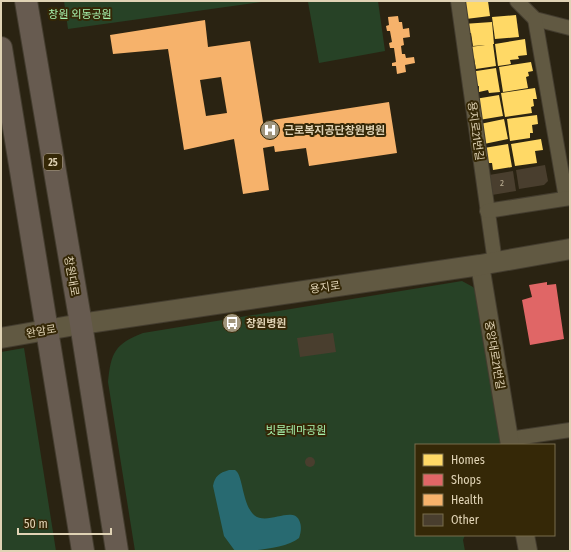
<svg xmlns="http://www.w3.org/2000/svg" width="571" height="552" font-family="'Fira Sans Condensed','Noto Sans KR',sans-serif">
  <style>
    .green { fill: #274226 }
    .water { fill: #286a71 }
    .homes { fill: #ffd966 }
    .shops { fill: #e06666 }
    .health { fill: #f6b26b; fill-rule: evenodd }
    .building { fill: #493e2e }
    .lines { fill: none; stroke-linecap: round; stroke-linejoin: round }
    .minor-casing { stroke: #443d2f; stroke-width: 16 }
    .tertiary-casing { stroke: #443d2f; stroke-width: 20 }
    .secondary-casing { stroke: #443d2f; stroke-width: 22 }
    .primary-casing { stroke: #443d2f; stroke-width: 24 }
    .minor { stroke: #615942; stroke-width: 14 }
    .tertiary { stroke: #615942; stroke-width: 18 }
    .secondary { stroke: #615942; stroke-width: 20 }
    .primary { stroke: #675b50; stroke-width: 22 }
    .labels { text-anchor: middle; stroke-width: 4; stroke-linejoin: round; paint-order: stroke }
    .number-label { font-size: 9px; fill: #baae93 }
    .shield { fill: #352807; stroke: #ada081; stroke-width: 1 }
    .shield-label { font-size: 10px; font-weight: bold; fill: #e0d3b5 }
    .park-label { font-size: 11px; fill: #a6f1ac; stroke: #352807 }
    .poi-label { font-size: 11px; font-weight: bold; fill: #e0d3b5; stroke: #352807; text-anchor: start }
    .street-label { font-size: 11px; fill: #e0d3b5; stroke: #352807 }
  </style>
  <rect width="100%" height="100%" fill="#2a2312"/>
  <g class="green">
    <path d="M64,1h205l-201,28z"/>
    <path d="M318,1h60l7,50 -66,12 -11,-61z"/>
    <path d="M462,281l11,6 4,6 25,152h-86v90h49l-2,5 2,11h-330l-27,-169c3,-30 7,-38 35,-49z"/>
    <path d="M24,348l32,203h-55v-199z"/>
  </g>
  <path class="water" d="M229,470c2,0 4,0 6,0 8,4 7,34 19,45 13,11 38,-9 45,5 3,6 2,12 0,18 -14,11 -47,13 -64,13l-11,-15 -11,-50c2,-10 6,-13 16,-16z"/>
  <g class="homes">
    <path d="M461,1h27l2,15 -24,3z"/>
    <path d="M516,15l3,22 -24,2 -3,-22z"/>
    <path d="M492,22l2,22h-1l3,22 -20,3 -2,-11h-3l-1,-11 15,-2 -12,1 -2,-13 -7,1 -1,-10z"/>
    <path d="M525,39l2,16 -9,1 1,3 -9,1 1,4 -13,2 -3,-22z"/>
    <path d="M531,62l2,9 -5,1 1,4 -3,1 2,11 -25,4 -4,-25z"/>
    <path d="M496,68l4,24 -11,1 -1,-3 -9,2v-6l-6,1 -3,-15z"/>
    <path d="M535,88l2,11h-4l1,7 -3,1 1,6 -27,4 -4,-24z"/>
    <path d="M499,95l4,21 -24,4 -4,-21z"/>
    <path d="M537,115l1,9 -6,1 1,8h-3v5l-20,3 -3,-22z"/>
    <path d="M504,119l4,20 -24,5 -4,-20z"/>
    <path d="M541,139l2,11 -8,1 2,12 -22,3 -4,-22z"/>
    <path d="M508,144l4,23 -19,3 -1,-7h-5l-3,-15z"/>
  </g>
  <path class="shops" d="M547,282v3l9,-1 8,55 -34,6 -8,-45 10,-3 -3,-12z"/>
  <g class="health">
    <path d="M398,16l1,6h3l1,7 6,-1 1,9 -7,1 1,7 -3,1 1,8h3l1,4 8,-1 1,6 -10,2 1,7 -9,2 -1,-8h-4v-3l4,-1 -2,-14h-4l-1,-5 3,-1 -2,-11h-3l-1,-5 3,-1 -1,-8z"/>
    <path d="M205,20l3,27 42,-6 15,93h3l-2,-13 123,-19 8,51 -88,13 -3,-18 -31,4 -1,-6 -11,2 6,42 -26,4 -9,-55 -50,11 -16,-101 -55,5 -3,-19zM221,77l6,36 -21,3 -6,-36z"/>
  </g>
  <g class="building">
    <path d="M545,165l3,16 -4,4 -25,4 -3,-19z"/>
    <path d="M513,171l3,20 -24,4 -3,-20z"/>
    <path d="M333,333l3,19 -36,5 -3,-19z"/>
    <circle cx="310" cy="462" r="5"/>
  </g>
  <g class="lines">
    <defs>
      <g id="minor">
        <path d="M458,1l37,261"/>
        <path d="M517,1l18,18 35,9"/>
        <path d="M535,19l31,179"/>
        <path d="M487,211l83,-13"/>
        <path d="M509,439l61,-9"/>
      </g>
      <g id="tertiary">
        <path d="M480,265l30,180"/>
        <path d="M525,535l3,16"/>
      </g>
      <path id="secondary" d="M1,338l80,-14 399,-59 90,-16"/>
      <g id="primary">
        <path d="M26,1l55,323 36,227"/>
        <path d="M1,48l82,503"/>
      </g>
    </defs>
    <use href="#minor" class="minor-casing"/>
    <use href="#tertiary" class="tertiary-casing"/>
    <use href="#secondary" class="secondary-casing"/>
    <use href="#primary" class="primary-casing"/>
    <use href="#minor" class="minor"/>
    <use href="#tertiary" class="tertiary"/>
    <use href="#secondary" class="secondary"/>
    <use href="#primary" class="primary"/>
  </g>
  <defs>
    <symbol id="hospital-disc" viewBox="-11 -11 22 22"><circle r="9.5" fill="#a0957c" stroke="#352807"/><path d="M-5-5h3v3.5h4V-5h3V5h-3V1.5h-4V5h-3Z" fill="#fff"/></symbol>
    <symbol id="bus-disc" viewBox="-11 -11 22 22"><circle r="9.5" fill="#a0957c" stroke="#352807"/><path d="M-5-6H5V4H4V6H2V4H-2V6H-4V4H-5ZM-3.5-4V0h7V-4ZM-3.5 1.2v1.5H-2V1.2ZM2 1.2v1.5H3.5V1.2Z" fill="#fff"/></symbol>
  </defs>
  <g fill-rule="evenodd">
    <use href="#hospital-disc" x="259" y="119" width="22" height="22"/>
    <use href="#bus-disc" x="221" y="312" width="22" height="22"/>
  </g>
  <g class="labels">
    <g class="number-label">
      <text x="502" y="186">2</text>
    </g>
    <rect class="shield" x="44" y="154" width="18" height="16" rx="3"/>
    <g class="shield-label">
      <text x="53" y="166">25</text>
    </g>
    <g class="park-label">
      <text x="80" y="18">창원 외동공원</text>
      <text x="296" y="434">빗물테마공원</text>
    </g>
    <g class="poi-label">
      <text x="284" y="134">근로복지공단창원병원</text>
      <text x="246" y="327">창원병원</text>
    </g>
    <g class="street-label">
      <text transform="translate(476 131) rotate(82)" y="4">용지로21번길</text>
      <text transform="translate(72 276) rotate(80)" y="4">창원대로</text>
      <text transform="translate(325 287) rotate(-8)" y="4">용지로</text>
      <text transform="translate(41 331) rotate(-10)" y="4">완암로</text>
      <text transform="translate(495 355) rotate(80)" y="4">중앙대로21번길</text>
    </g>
  </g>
  <rect width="571" height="552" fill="none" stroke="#e0d3b5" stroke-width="4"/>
  <rect x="415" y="444" width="140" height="92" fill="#352807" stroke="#796c4d"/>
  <rect x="423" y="454" width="20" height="12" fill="#ffd966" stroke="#796c4d"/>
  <text x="451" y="464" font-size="12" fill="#e0d3b5">Homes</text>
  <rect x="423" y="474" width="20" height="12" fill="#e06666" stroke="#796c4d"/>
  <text x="451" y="484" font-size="12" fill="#e0d3b5">Shops</text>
  <rect x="423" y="494" width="20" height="12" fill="#f6b26b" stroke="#796c4d"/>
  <text x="451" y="504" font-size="12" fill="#e0d3b5">Health</text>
  <rect x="423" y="514" width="20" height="12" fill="#493e2e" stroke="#796c4d"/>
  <text x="451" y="524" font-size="12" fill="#e0d3b5">Other</text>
  <path d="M18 528v6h93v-6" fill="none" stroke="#e0d3b5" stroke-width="2"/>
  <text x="24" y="528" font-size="12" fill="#e0d3b5" stroke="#352807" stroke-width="3" paint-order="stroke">50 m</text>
</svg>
